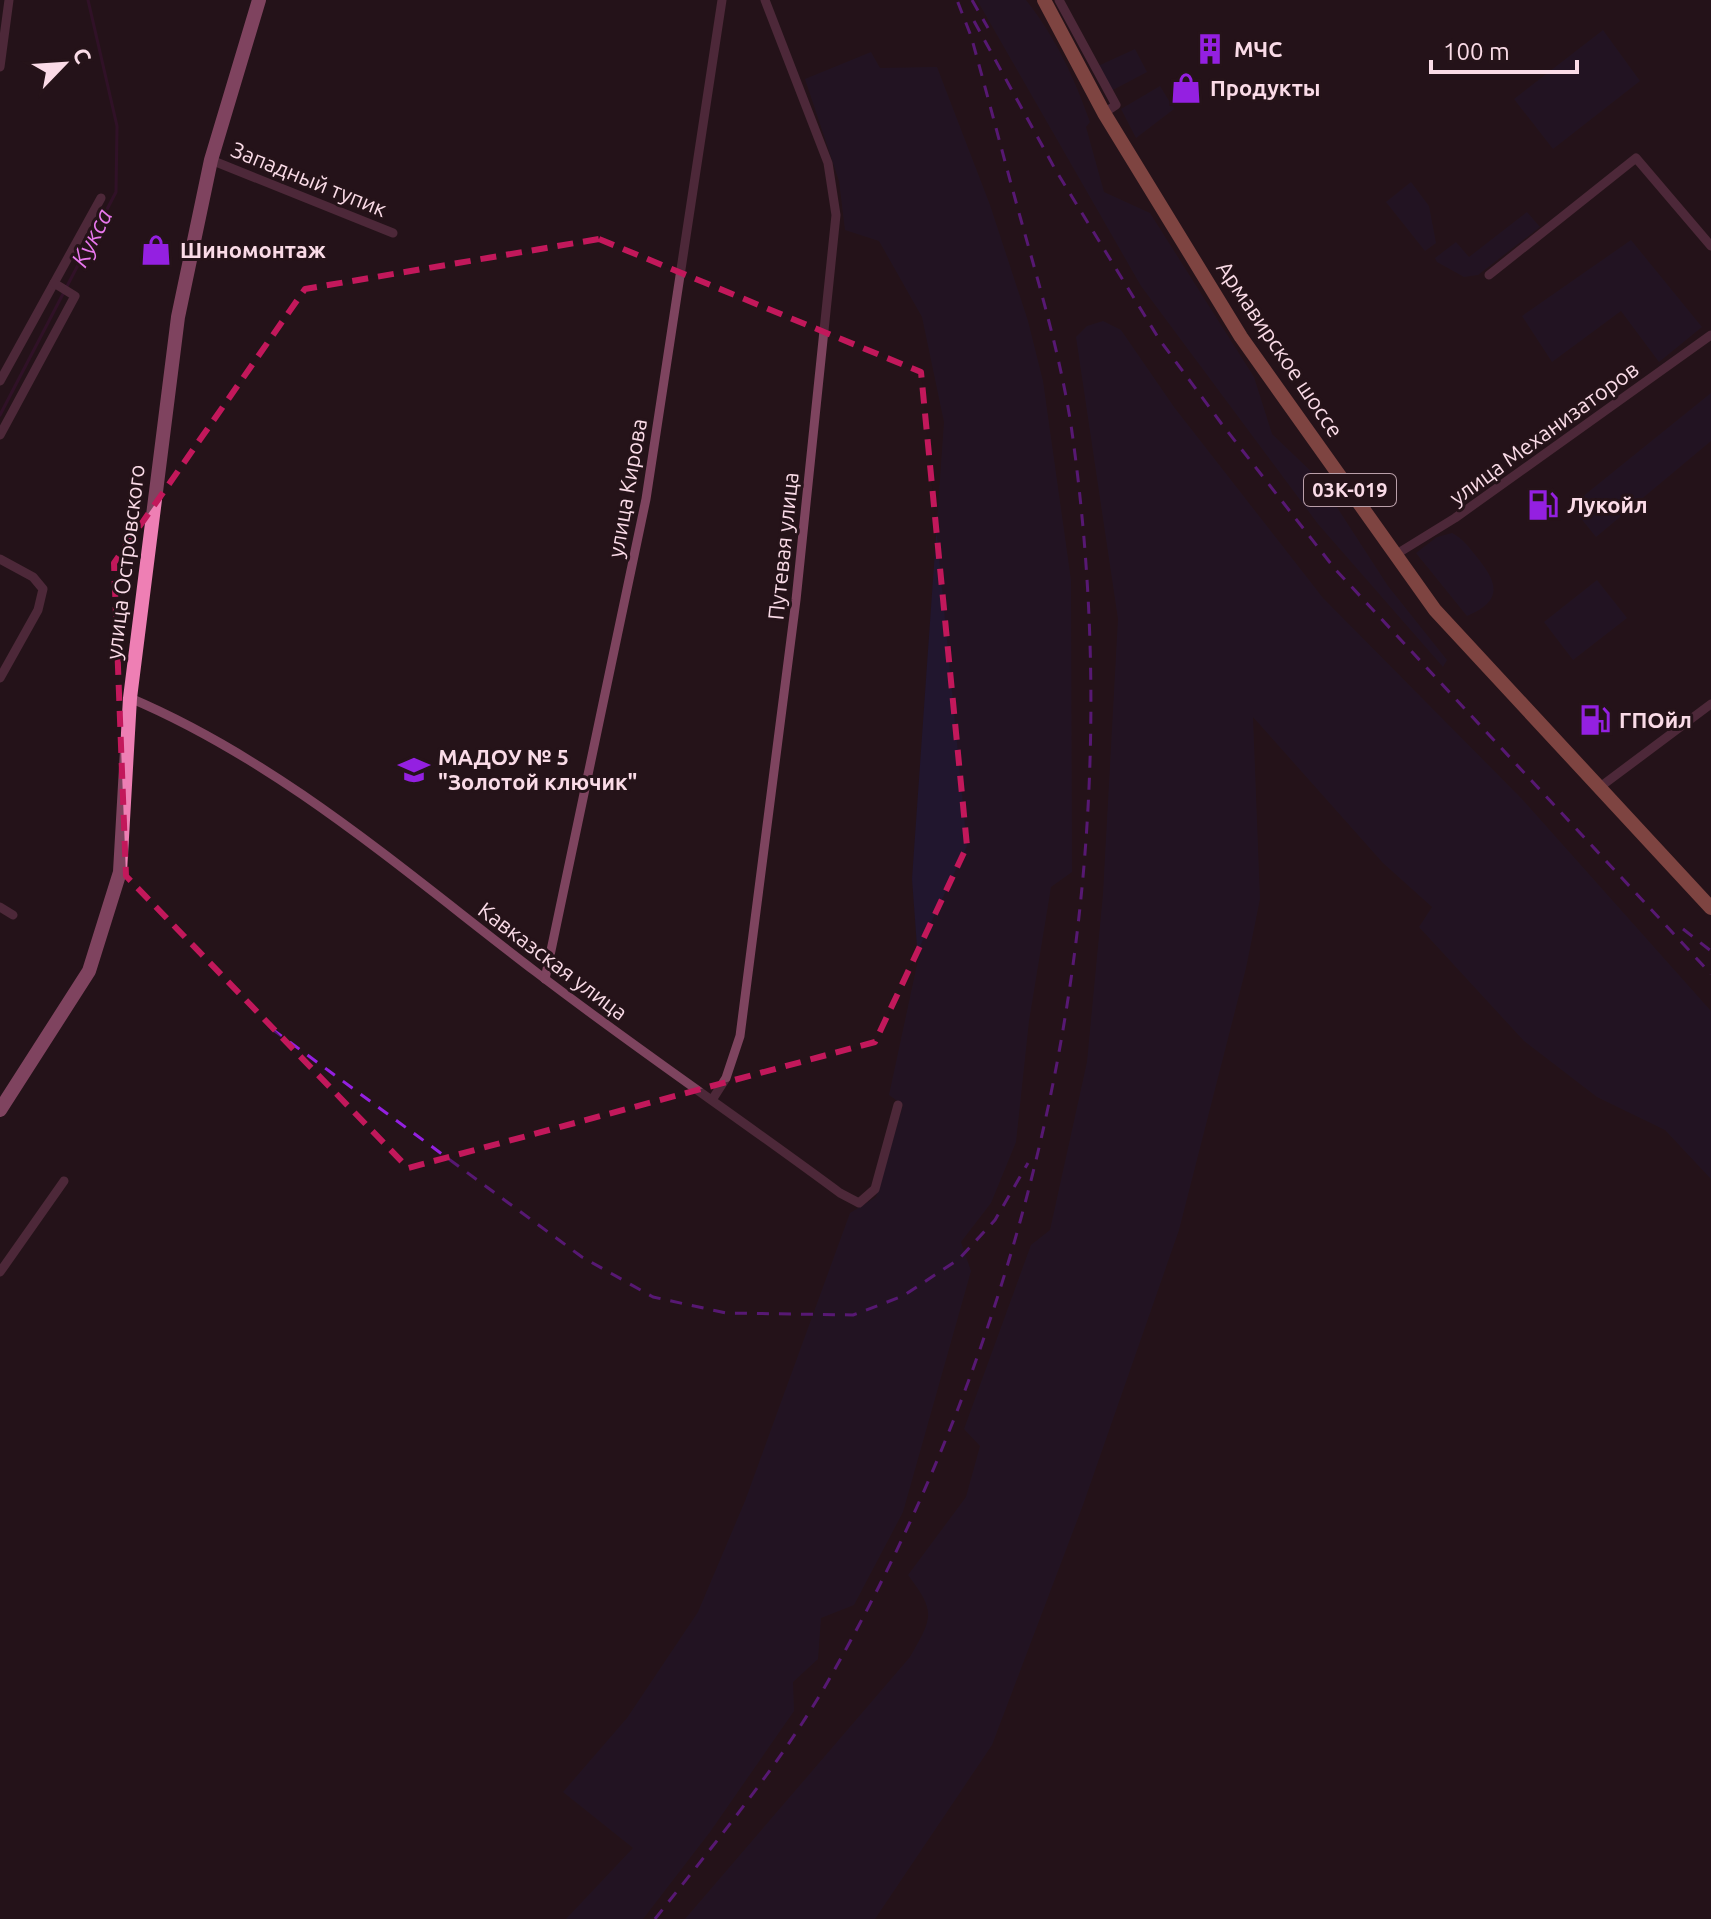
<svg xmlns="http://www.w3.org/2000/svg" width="1711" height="1919" font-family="Ubuntu,sans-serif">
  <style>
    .green { fill: #21162e }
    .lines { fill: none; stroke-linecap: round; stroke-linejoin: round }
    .stream { stroke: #3f1139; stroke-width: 3 }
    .street { stroke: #7e445f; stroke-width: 9 }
    .secondary { stroke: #ee7fb4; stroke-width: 14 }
    .primary { stroke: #ec8071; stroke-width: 14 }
    .rail { stroke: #9420e1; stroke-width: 3; stroke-dasharray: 12 10; stroke-linecap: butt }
    .marked { fill: none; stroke: #c2185b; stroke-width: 6; stroke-dasharray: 16 10; stroke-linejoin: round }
    .labels { text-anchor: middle; stroke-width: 6; stroke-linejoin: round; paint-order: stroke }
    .shield { fill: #251319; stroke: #ba9fa9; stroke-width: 2 }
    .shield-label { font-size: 20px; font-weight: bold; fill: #fadbe7 }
    .poi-label { font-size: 22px; font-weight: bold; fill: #fadbe7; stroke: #251319; text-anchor: start }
    .street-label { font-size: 22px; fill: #fadbe7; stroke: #251319 }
    .water-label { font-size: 24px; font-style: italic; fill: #e877ed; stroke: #251319 }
  </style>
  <rect width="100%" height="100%" fill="#251319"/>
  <g class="green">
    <path d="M977,0h49c30,38 48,77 64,122l-4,5 18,65 46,21 104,164 18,57 46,44 70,108 59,74 -4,7 -125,-143 -177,-238z"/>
    <path d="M1603,30l37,51 -87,68 -39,-50z"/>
    <path d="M1135,49l12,23 -36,19 -13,-25z"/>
    <path d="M871,52l9,16 57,-1 53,138 38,116 15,60 28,199 1,292 -21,15 -22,134 -13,121 -25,61 -30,39 10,29 -68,241 -49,93 -33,13 -3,41 -25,23 1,29 -84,121 -67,87h-77l67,-71 -70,-56 64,-74 71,-106 47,-111 105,-288 26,-16 27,-92 -14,-10 29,-135 -6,-81 32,-457 -22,-105 -43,-76 -34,-11 -6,-49 -34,-102z"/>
    <path d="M1160,86l14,23 -38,29 -15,-29z"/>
    <path d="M1411,182l18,24 7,37 -11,8 -39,-49z"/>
    <path d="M1527,212l13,15 -62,48 -14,2 -27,-15 -2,-4 21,-16 13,15z"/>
    <path d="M1631,240l71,87 -43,35 -38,-51 -69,51 -30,-46z"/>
    <path d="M1103,321l18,9 53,77 149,191 199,201 189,212v168l-46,-49 -68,-33 -73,-56 -105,-114 13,-20 -49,-44 -130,-146 7,182 -14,69 -67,262 -96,275 -91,240 -117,174h-190l225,-262c23,-40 26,-45 -2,-82l58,-78 14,-51 -16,-17 67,-184 19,-15 37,-168 16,-168 15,-275 -42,-282 11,-11z"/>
    <path d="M1711,393v48l-115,96 -25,-31z"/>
    <path d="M1452,533c11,6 17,14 24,23 21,26 29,44 -9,60l-51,-63 21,-16z"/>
    <path d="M1597,580l30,38 -54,42 -29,-38z"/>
  </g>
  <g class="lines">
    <path class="stream" d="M0,415l116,-223 1,-66 -29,-126"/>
    <g class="street">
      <path d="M1059,0l57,105 -12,8"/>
      <path d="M0,67l9,-67"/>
      <path d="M211,160l182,73"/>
      <path d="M1489,275l147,-117 75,88"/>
      <path d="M0,381l101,-183"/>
      <path d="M0,435l75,-139 -21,-13"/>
      <path d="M1395,555l60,-37 256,-183"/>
      <path d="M0,559l33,18 10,12 -5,21 -38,68"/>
      <path d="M130,698c151,64 276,175 406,274 99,76 203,146 304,221l19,10 16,-14 23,-84"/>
      <path d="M1600,787l111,-83"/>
      <path d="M0,907l13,8"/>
      <path d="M545,979l101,-480 76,-499"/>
      <path d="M712,1100l14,-22 14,-42 56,-436 40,-385 -8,-52 -63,-163"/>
      <path d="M0,1272l64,-91"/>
    </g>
    <path class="secondary" d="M0,1110l89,-139 31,-99 10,-174 48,-381 33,-157 48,-160"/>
    <path class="primary" d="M1044,0l60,113 137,224 194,273 276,298"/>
    <g class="rail">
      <path d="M972,0l16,28"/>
      <path d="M974,21l81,148 104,170 62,84 114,146 376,405"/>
      <path d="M1683,929l28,22"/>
      <path d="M272,1029l310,228 71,40 73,16 127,2 50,-19 56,-37 36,-39 33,-57"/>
      <path d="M655,1919c60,-76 123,-152 172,-236 219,-382 307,-821 244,-1258 -11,-70 -31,-137 -50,-205 -17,-61 -33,-123 -50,-184l-14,-36"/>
    </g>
  </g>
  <path d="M0 0H1711V1919H0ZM599,239l322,133 46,474 -92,196 -467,126 -282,-292 -12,-313 191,-274z" fill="#251319" fill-opacity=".55" fill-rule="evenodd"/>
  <path class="marked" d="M599,239l322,133 46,474 -92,196 -467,126 -282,-292 -12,-313 191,-274z"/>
  <defs>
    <symbol id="building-bare" viewBox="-9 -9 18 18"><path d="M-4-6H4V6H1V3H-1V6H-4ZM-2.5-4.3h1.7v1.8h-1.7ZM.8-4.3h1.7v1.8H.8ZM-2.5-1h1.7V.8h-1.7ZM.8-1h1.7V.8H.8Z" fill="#9420e1" stroke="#251319" stroke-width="2.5" paint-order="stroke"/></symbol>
    <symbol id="shop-bare" viewBox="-9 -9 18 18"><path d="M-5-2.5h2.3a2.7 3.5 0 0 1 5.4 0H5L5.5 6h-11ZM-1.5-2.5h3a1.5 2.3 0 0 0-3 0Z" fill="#9420e1" stroke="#251319" stroke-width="2.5" paint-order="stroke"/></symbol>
    <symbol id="fuel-bare" viewBox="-9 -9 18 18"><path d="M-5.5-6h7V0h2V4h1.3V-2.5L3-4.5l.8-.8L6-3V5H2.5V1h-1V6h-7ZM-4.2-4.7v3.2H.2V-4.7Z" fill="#9420e1" stroke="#251319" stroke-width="2.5" paint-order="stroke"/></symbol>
    <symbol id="school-bare" viewBox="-9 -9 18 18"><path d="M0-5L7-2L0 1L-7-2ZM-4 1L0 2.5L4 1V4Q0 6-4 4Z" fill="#9420e1" stroke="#251319" stroke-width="2.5" paint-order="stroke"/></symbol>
  </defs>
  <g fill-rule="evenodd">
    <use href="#building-bare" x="1188" y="27" width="44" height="44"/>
    <use href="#shop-bare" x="1164" y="66" width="44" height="44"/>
    <use href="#shop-bare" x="134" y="228" width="44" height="44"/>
    <use href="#fuel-bare" x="1521" y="483" width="44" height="44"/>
    <use href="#fuel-bare" x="1573" y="698" width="44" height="44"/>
    <use href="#school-bare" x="392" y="748" width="44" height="44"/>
  </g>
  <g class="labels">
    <rect class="shield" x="1304" y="474" width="92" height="32" rx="6"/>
    <g class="shield-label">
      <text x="1350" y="497">03К-019</text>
    </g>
    <g class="poi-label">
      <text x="1234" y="57">МЧС</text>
      <text x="1210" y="96">Продукты</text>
      <text x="180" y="258">Шиномонтаж</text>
      <text x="1567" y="513">Лукойл</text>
      <text x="1619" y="728">ГПОйл</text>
      <text x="438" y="765">МАДОУ № 5<tspan x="438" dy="25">"Золотой ключик"</tspan></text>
    </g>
    <g class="street-label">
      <text transform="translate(309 179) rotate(22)" y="8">Западный тупик</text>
      <text transform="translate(1280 349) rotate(56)" y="8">Армавирское шоссе</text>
      <text transform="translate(1544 433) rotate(-36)" y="8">улица Механизаторов</text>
      <text transform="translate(627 488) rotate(-80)" y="8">улица Кирова</text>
      <text transform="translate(783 546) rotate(-84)" y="8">Путевая улица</text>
      <text transform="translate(125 562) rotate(-83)" y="8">улица Островского</text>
      <text transform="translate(553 961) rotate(37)" y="8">Кавказская улица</text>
    </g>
    <g class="water-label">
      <text transform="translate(92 238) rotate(-63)" y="8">Кукса</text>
    </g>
  </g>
  <g transform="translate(64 64) rotate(65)" stroke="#251319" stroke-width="6" paint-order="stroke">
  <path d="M0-6L14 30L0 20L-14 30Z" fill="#fadbe7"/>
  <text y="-12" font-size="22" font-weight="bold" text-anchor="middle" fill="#fadbe7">С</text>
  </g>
  <path d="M1431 60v12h146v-12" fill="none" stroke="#fadbe7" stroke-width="4"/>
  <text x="1443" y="60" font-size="24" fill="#fadbe7" stroke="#251319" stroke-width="6" paint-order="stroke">100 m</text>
</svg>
